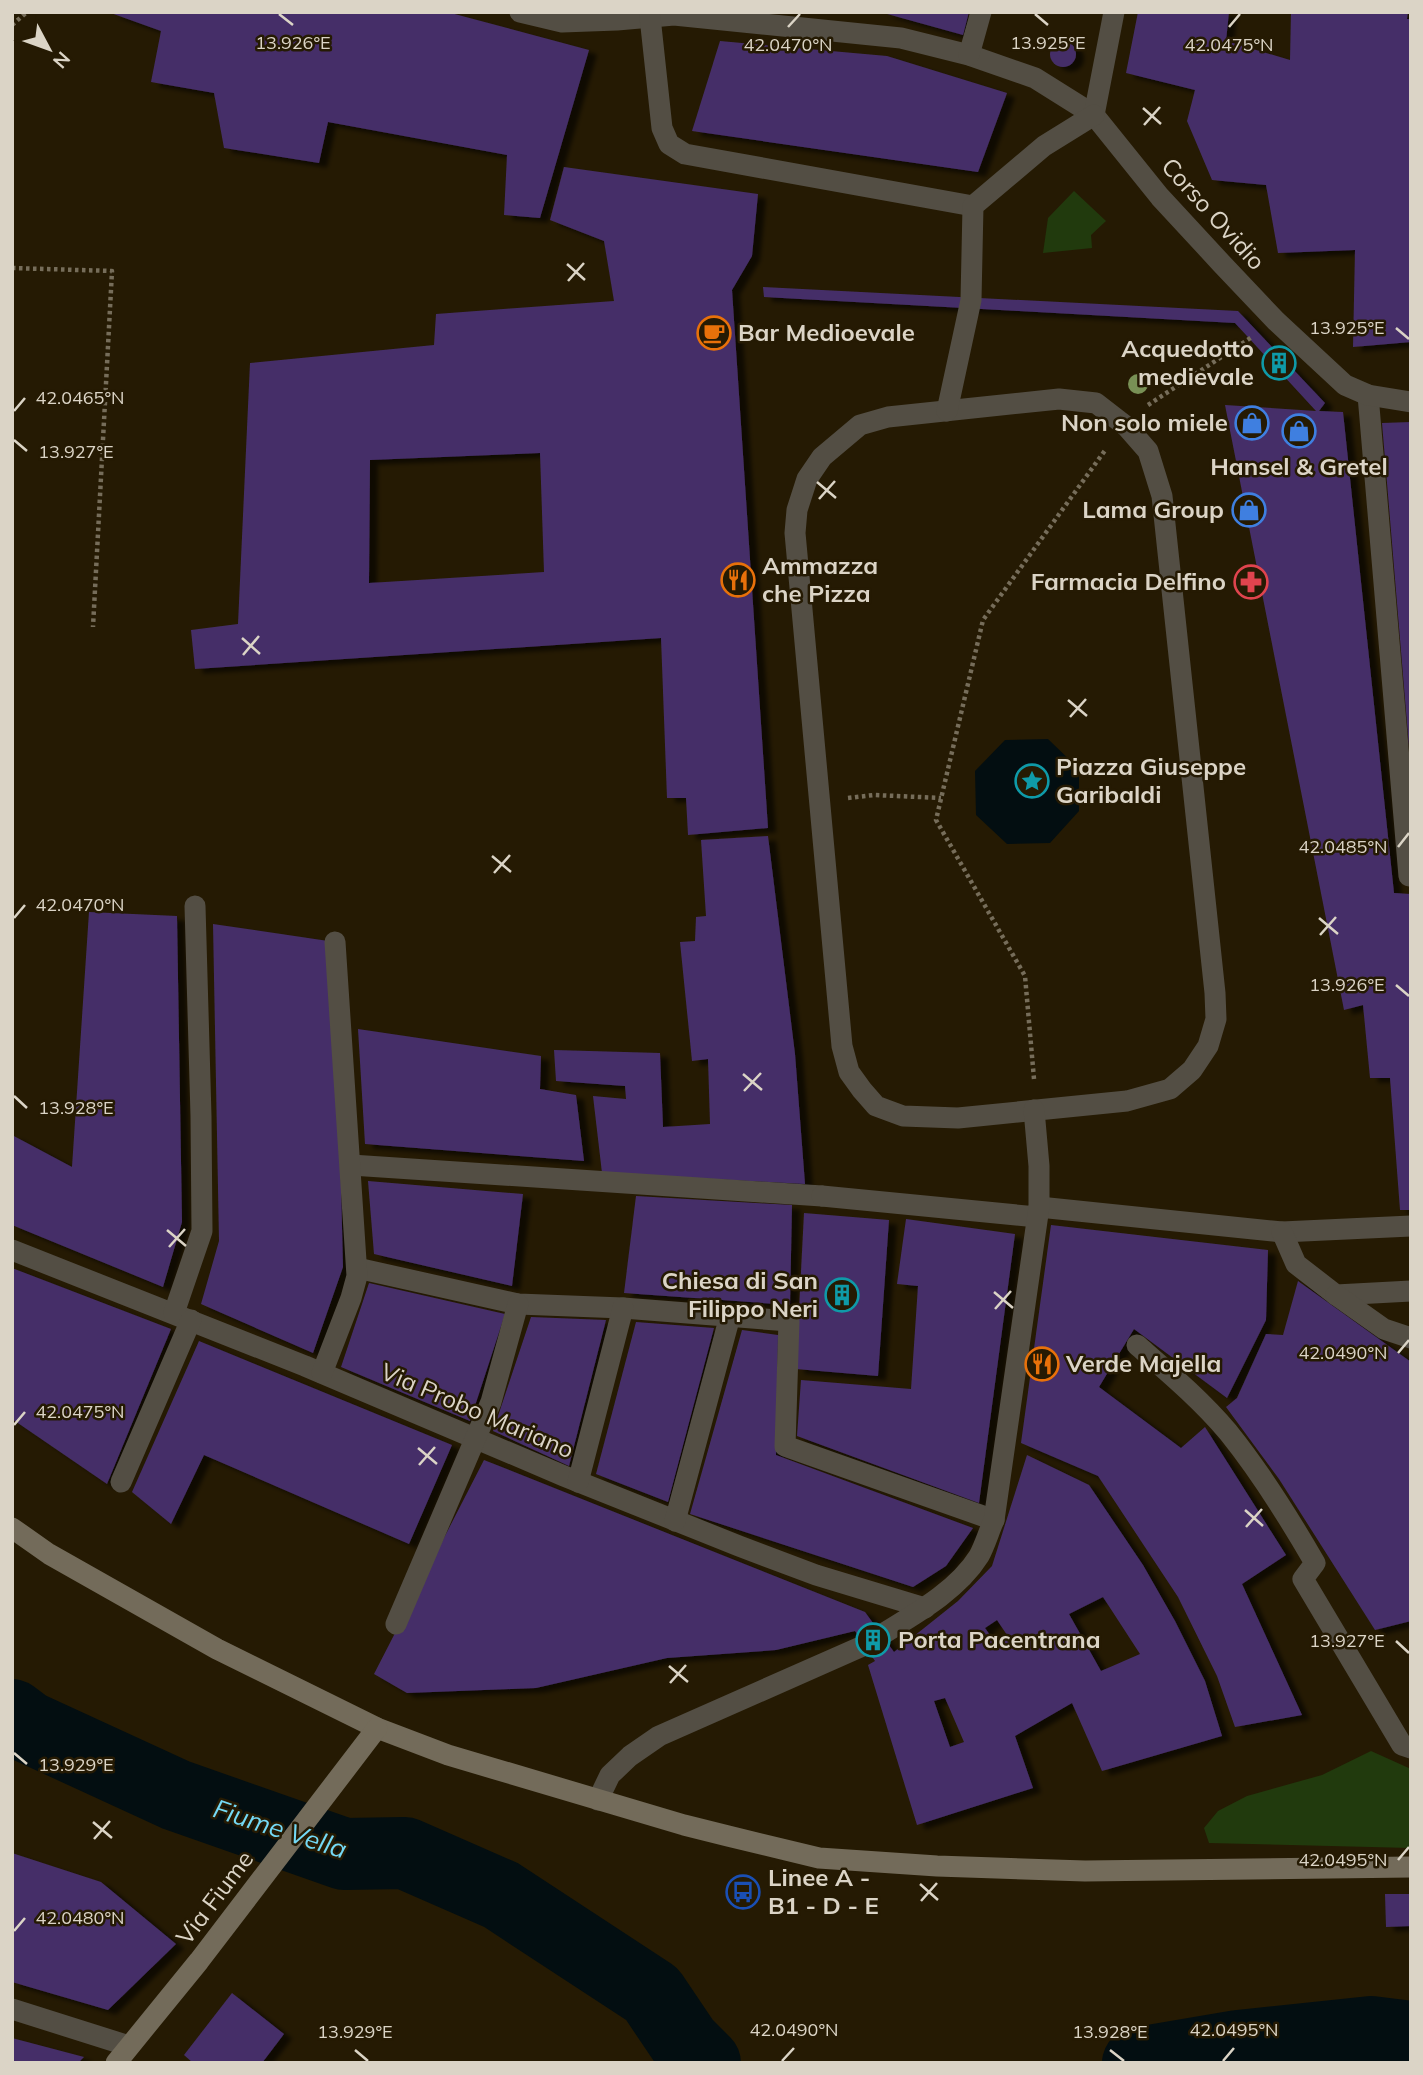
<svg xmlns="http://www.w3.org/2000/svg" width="1423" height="2075" font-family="Mulish,sans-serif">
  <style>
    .green { fill: #213a0d }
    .water { fill: #030e11 }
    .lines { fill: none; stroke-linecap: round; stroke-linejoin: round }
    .river { stroke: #030e11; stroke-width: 72 }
    .building { fill: #452f68; fill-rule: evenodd; filter: url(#shadow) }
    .path { stroke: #766d5a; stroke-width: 4.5; stroke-dasharray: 3.5 3.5; stroke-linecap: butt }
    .lane { stroke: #534e44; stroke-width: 21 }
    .street { stroke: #534e44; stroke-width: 21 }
    .secondary { stroke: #736b5a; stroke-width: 21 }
    .tree { fill: #789055 }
    .ticks { fill: none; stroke: #dbd4c6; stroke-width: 2.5 }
    .labels { text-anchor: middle; stroke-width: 5; stroke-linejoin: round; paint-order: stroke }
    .street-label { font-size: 24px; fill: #dbd4c6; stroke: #251a03 }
    .poi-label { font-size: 24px; font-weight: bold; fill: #dbd4c6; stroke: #251a03; text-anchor: start }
    .water-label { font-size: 26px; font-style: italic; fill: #74d9f5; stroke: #251a03 }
    .ticks-label { font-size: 18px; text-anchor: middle; fill: #dbd4c6; stroke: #251a03; stroke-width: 5; stroke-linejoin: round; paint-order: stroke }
  </style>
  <defs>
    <filter id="shadow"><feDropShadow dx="8" dy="4.5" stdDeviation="2" flood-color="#0009"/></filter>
  </defs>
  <rect width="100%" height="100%" fill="#251a03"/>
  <g class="green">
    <path d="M1074,191l32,30 -15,14 1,13 -49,5 5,-35z"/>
    <path d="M1371,1751l40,18v79l-202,-5 -5,-15 14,-17 29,-15 75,-21z"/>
  </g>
  <path class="water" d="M1048,739l31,30v42l-29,32 -43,1 -31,-29 -1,-44 30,-31z"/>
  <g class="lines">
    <g class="river">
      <path d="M12,1715l16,12 148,68 168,59 61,-1 96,42 151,99 33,49 20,20"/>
      <path d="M1138,2063l100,-17 133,-14 40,5"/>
    </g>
  </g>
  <g class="building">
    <path d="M108,12h339l142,38 -49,168 -36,-3 3,-60 -179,-33 -9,41 -95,-15 -10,-55 -63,-11 10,-51z"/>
    <path d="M880,12h89l-6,23z"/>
    <path d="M1138,12h91l-3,29 64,19 1,-48h117l-1,7h4v323l-58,5 2,-97 -77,3 -12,-68 -54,-5 -25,-59 8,-31 -69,-17z"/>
    <circle cx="1063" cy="54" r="13"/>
    <path d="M720,41l167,15 120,37 -29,79 -286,-41z"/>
    <path d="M564,167l194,27 -6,62 -20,34 36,538 -80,7 -2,-37h-19l-6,-160 -466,31 -4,-39 47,-6 12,-261 184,-18 2,-31 178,-13 -10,-60 -54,-21zM540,453l4,119 -175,11 1,-123z"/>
    <path d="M763,287l475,24 87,92 -6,8 24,1 51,481 17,1v316h-11l-10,-132h-20l-7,-73 -19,5 -119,-605 91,6 -81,-88 -471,-26z"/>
    <path d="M1411,422v325h-2l-27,-324z"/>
    <path d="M768,836l27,218 10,130 -203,-11 -9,-77 33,3 -1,-13 -69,-5 -2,-31 106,3 3,74 47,-3 -2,-65 -16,2 -12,-119 15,-1 1,-24 10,-1 -5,-76z"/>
    <path d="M89,912l88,4 5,306 -19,65 -151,-62v-90l60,32z"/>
    <path d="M213,924l122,18 8,325 -30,86 -112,-49 18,-63z"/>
    <path d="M358,1029l183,27 -1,33 36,6 8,66 -219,-17z"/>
    <path d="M368,1181l155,13 -11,92 -138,-32z"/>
    <path d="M636,1196l156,9 -2,100 -166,-12z"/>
    <path d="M804,1213l85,7 -11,156 -82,-7z"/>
    <path d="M906,1219l109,15 -36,269 -182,-67 4,-56 110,9 7,-103 -21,-2z"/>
    <path d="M1051,1225l217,25 -2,70 -39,78 -93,-69 -35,58 82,61 24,-21 81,128 -44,29 60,131 -67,12 -18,-51 -39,-79 -80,-121 -77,-33z"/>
    <path d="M12,1268l159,61 -64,155 -95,-65z"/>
    <path d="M1298,1281l113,81v259l-36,9 -96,-151 -53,-72 11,-9 29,-64 17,1z"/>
    <path d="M369,1283l136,31 -35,107 -129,-54z"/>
    <path d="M531,1317l75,3 -37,146 -76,-35z"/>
    <path d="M636,1322l78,6 -46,174 -72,-28z"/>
    <path d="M742,1330l36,5 -2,120 197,73 -27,38 -33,21 -223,-73z"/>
    <path d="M199,1341l253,104 -43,99 -205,-89 -33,69 -39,-32z"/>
    <path d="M1027,1455l62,30 54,80 32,56 30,60 17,55 -120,35 -30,-68 -57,33 18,52 -116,37 -49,-160 7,-4 -20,-30 -79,19 -109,8 -131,30 -129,5 -33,-19 110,-214 381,152 29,40 64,-51 34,-35zM1103,1597l37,57 -39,17 -32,-57zM997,1620l12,18 -12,7 -12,-17zM945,1698l19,44 -14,5 -16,-46z"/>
    <path d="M12,1853l89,29 75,62 -68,66 -96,-28z"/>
    <path d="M1385,1894h26v32l-25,1z"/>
    <path d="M232,1993l52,41 -22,29h-69l-9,-8z"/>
    <path d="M12,2038l72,19 -6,6h-66z"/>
  </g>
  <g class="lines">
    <g class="path">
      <path d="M12,25l15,-13"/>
      <path d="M12,268l100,3 -19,356"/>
      <path d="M1148,405l104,-68"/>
      <path d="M848,798l26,-3 67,3"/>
      <path d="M1034,1079l-9,-103 -89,-156 47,-200 123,-171"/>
    </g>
    <g class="lane">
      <path d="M1368,395l41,481"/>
      <path d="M351,1165l471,31"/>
      <path d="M12,1250l293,116 259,110 175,70 77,29 109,33"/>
      <path d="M357,1268l161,36 105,4 166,13 -4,125 209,74"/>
      <path d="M174,1313l28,-82 -1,-115 -6,-210"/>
      <path d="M322,1373l29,-75 6,-22 -22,-334"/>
      <path d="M121,1482l70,-162"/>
      <path d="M578,1482l45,-174"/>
      <path d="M675,1521l55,-205"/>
      <path d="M396,1624l95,-222 27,-98"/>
    </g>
    <g class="street">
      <path d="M520,12l42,10 55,-2 57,-5 227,23 68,17 66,23 59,37 66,82 61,66 55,58 69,64 23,10 43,7"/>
      <path d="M650,17l12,111 7,16 16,10 288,52"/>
      <path d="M969,55l12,-43"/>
      <path d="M1094,115l20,-103"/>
      <path d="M1059,399l37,4 31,24 21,24 14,45 53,497 1,26 -8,27 -16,24 -22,19 -43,12 -169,17 -55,-2 -27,-10 -14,-16 -13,-18 -7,-26 -47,-513 2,-23 10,-31 15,-22 38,-32 28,-8z"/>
      <path d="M947,411l24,-111 2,-94 71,-60 50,-31"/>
      <path d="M822,1196l215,21"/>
      <path d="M1039,1207l243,25 129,-6"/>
      <path d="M1282,1232l14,32 40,31 75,-4"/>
      <path d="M1336,1295l48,34 27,9"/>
      <path d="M1137,1345c32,28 64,55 91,87 33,41 61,86 87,131l-12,16 99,166 9,3"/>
      <path d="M881,1635c34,-21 76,-44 98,-79 6,-11 10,-25 15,-36l45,-313v-41l-5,-56"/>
      <path d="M598,1800l12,-25 20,-19 29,-20 206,-91"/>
      <path d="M12,2009l117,37"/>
    </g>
    <g class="secondary">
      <path d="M12,1528l37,26 168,95 160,79 71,27 236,70 44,11 91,22 118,8 148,5 326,-4"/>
      <path d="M116,2063l83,-102 178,-233"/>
    </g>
  </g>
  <circle class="tree" cx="1138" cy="384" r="10"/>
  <path class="ticks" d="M279,14l14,11M1035,14l13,11M788,27l12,-13M1229,27l11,-13M1143,108l18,16M1144,125l16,-18M567,264l18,16M568,281l16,-18M1396,328l13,11M14,411l11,-13M14,440l13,11M817,482l19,16M819,499l16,-18M242,638l18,16M243,655l16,-19M1068,700l19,16M1070,717l16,-18M1398,847l11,-14M492,856l19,16M494,873l16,-18M14,918l11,-13M1319,918l19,16M1320,935l16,-18M1396,985l13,11M743,1074l19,16M744,1091l17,-18M14,1096l13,12M167,1230l19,16M169,1247l16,-18M994,1292l19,16M995,1309l16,-18M1398,1353l11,-13M14,1425l11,-13M418,1448l19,16M419,1465l16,-18M1245,1510l18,16M1246,1527l16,-18M1396,1641l13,12M669,1666l19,16M670,1683l16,-18M14,1753l13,11M93,1822l19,16M94,1839l16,-18M1398,1860l11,-13M920,1884l18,16M921,1901l16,-18M14,1931l11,-13M355,2050l13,11M1110,2050l14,11M782,2061l12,-13M1223,2061l11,-13"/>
  <defs>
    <symbol id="cafe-ring" viewBox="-11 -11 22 22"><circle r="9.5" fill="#251a03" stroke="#e8710a" stroke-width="1.5"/><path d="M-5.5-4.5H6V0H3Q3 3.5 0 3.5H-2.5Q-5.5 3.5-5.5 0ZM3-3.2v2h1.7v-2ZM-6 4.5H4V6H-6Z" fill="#e8710a"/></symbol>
    <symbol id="building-ring" viewBox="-11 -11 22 22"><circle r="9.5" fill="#251a03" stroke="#0f9aa8" stroke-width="1.5"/><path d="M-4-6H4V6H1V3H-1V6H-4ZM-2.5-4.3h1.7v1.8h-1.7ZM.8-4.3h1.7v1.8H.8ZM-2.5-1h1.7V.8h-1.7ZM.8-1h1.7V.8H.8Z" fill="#0f9aa8"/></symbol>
    <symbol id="shop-ring" viewBox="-11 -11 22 22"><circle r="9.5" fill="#251a03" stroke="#3f7fe0" stroke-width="1.5"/><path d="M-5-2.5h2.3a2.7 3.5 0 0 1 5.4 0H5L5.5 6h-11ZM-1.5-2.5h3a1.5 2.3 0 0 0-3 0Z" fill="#3f7fe0"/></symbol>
    <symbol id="restaurant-ring" viewBox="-11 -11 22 22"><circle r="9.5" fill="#251a03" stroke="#e8710a" stroke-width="1.5"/><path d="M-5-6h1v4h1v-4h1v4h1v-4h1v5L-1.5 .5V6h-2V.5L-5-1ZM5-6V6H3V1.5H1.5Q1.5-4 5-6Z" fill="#e8710a"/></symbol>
    <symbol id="pharmacy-ring" viewBox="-11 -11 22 22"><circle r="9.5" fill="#251a03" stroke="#e0444e" stroke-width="1.5"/><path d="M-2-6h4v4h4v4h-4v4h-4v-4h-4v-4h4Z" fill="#e0444e"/></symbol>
    <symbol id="sight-ring" viewBox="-11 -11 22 22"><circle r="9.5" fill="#251a03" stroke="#0f9aa8" stroke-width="1.5"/><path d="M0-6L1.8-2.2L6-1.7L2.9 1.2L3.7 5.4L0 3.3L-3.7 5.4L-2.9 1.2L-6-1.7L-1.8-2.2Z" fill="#0f9aa8"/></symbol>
    <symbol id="bus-ring" viewBox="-11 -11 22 22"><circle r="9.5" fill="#251a03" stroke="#1a4fb4" stroke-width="1.5"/><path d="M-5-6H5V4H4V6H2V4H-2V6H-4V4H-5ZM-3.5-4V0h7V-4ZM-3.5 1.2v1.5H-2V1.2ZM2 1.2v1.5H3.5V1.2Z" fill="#1a4fb4"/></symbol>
  </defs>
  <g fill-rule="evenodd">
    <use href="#cafe-ring" x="695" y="314" width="38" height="38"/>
    <use href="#building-ring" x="1260" y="344" width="38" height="38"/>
    <use href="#shop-ring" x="1233" y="404" width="38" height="38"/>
    <use href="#shop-ring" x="1280" y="412" width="38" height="38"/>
    <use href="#shop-ring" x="1230" y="491" width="38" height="38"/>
    <use href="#restaurant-ring" x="719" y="561" width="38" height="38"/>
    <use href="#pharmacy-ring" x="1232" y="563" width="38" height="38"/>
    <use href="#sight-ring" x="1013" y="762" width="38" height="38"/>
    <use href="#building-ring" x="823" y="1276" width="38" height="38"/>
    <use href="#restaurant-ring" x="1023" y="1345" width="38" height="38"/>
    <use href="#building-ring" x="854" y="1621" width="38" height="38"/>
    <use href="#bus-ring" x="724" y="1873" width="38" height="38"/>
  </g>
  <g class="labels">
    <g class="street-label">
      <text transform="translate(1213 214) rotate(48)" y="8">Corso Ovidio</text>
      <text transform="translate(477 1411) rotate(23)" y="8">Via Probo Mariano</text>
      <text transform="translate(215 1898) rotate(-53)" y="8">Via Fiume</text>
    </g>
    <g class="poi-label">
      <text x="738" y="341">Bar Medioevale</text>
      <text x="1254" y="357" text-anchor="end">Acquedotto<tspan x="1254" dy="28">medievale</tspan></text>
      <text x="1228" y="431" text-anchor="end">Non solo miele</text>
      <text x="1299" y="475" text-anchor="middle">Hansel &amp; Gretel</text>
      <text x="1224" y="518" text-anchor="end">Lama Group</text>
      <text x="762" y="574">Ammazza<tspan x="762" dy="28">che Pizza</tspan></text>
      <text x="1226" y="590" text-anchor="end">Farmacia Delfino</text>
      <text x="1056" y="775">Piazza Giuseppe<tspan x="1056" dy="28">Garibaldi</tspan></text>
      <text x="818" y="1289" text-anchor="end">Chiesa di San<tspan x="818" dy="28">Filippo Neri</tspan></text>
      <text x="1066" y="1372">Verde Majella</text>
      <text x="898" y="1648">Porta Pacentrana</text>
      <text x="768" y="1886">Linee A -<tspan x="768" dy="28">B1 - D - E</tspan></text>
    </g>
    <g class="water-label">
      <text transform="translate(280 1829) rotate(18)" y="9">Fiume Vella</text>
    </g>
  </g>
  <g class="ticks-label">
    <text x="293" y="49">13.926°E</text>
    <text x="1048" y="49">13.925°E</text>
    <text x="788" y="51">42.0470°N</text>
    <text x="1229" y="51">42.0475°N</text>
    <text x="1347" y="334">13.925°E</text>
    <text x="80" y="404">42.0465°N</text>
    <text x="76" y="458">13.927°E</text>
    <text x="1343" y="853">42.0485°N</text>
    <text x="80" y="911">42.0470°N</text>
    <text x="1347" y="991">13.926°E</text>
    <text x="76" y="1114">13.928°E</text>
    <text x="1343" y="1359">42.0490°N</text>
    <text x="80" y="1418">42.0475°N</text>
    <text x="1347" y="1647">13.927°E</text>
    <text x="76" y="1771">13.929°E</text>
    <text x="1343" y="1866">42.0495°N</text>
    <text x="80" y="1924">42.0480°N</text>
    <text x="794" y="2036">42.0490°N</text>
    <text x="1234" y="2036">42.0495°N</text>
    <text x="355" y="2038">13.929°E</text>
    <text x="1110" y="2038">13.928°E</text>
  </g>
  <rect width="1423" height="2075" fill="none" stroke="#dbd4c6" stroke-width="28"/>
  <g transform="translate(49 49) rotate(131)" stroke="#251a03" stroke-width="5" paint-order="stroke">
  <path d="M0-5L12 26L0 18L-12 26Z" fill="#dbd4c6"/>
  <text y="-10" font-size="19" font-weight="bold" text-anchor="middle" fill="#dbd4c6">N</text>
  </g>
</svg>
